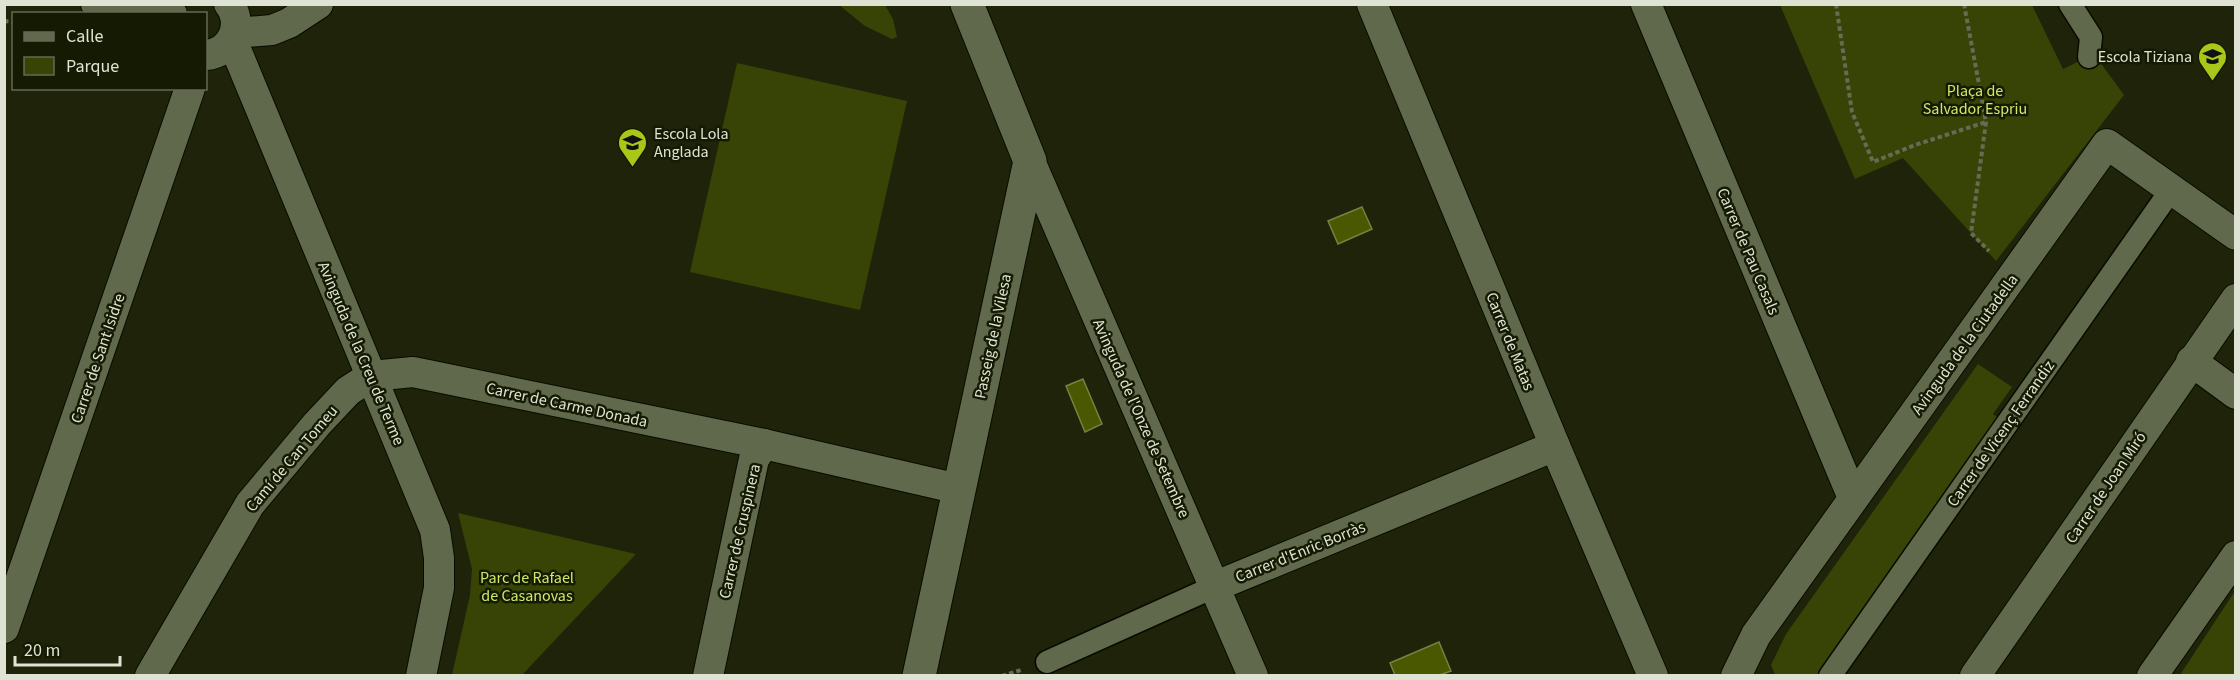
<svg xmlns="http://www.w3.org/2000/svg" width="2240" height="680" font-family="'Source Sans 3',sans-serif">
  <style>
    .green { fill: #384306 }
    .water { fill: #4a5802; stroke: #768241; stroke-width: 1.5 }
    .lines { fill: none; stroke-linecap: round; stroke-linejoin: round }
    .pedestrian-casing { stroke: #080c00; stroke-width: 25 }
    .minor-casing { stroke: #080c00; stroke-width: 32 }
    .tertiary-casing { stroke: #080c00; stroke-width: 35 }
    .path { stroke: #666b55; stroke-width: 4; stroke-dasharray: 4.5 3; stroke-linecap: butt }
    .pedestrian { stroke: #61694d; stroke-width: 22 }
    .minor { stroke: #61694d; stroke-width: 30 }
    .tertiary { stroke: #61694d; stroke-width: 33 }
    .labels { text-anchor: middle; stroke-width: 5; stroke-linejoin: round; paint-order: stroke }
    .poi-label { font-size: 16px; fill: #dee3d3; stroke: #151a03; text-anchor: end }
    .park-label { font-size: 16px; fill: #cce968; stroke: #151a03 }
    .street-label { font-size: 16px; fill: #dee3d3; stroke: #151a03 }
  </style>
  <rect width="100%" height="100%" fill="#1e230a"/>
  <g class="green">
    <path d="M839,5h46l8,14 4,18 -5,2 -27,-13z"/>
    <path d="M1780,5h252l31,64 31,-15 30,41 -128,166 -93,-103 -48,21z"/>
    <path d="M737,63l170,38 -47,209 -170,-38z"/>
    <path d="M1978,364l34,23 -19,27 7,5 -181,256h-44l-4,-10 15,-31z"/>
    <path d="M458,513l178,41 -114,121h-70l18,-80 2,-26z"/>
    <path d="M2235,591v84h-55z"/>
  </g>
  <g class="water">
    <path d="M1362,207l10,22 -34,15 -10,-23z"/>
    <path d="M1083,379l19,45 -17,8 -19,-46z"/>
    <path d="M1439,642l12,29 -11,4h-45l-5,-12z"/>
  </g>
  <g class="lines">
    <defs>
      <g id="pedestrian">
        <path d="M2070,4l21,33 -2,20"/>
        <path d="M1047,662l169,-76"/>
        <path d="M1830,676l341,-486"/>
      </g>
      <g id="minor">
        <path d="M96,4l76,10"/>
        <path d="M1372,4l183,442 98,230"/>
        <path d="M1646,4l207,494"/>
        <path d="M235,33l37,-3 17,-7 29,-19"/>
        <path d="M232,40l203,490 4,28v30l-18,88"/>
        <path d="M206,55c25,-2 39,-30 23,-51"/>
        <path d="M1030,161l223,515"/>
        <path d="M2191,361l45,33"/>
        <path d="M1216,586l339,-140"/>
        <path d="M4,628l186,-540"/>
        <path d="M150,676l100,-172 67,-80 31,-33 23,-15 42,-4 351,72"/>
        <path d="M708,676l46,-217 10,-15 195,45"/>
        <path d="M1736,676l20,-41 351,-491 129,91"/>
        <path d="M1975,676l261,-377"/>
        <path d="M2152,676l84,-120"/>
      </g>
      <path id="tertiary" d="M919,676l111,-515 -63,-157"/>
    </defs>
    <use href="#pedestrian" class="pedestrian-casing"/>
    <use href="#minor" class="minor-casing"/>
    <use href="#tertiary" class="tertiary-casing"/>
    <g class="path">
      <path d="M1836,4l16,108 21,50 42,-17 71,-23"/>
      <path d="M1964,4l22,118 -15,111 18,18"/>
      <path d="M4,21l10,1"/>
      <path d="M1002,676l19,-6"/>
    </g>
    <use href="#pedestrian" class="pedestrian"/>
    <use href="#minor" class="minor"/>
    <use href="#tertiary" class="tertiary"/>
  </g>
  <defs>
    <symbol id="school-pin" viewBox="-11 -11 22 30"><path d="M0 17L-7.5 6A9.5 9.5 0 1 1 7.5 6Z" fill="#a9c719" stroke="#151a03"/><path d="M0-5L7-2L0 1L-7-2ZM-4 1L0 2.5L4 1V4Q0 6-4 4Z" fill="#111"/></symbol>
  </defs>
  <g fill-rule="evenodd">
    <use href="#school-pin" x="2196" y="40" width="33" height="45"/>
    <use href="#school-pin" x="616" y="126" width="33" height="45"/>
  </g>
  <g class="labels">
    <g class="poi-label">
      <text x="2192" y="62">Escola Tiziana</text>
      <text x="654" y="139" text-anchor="start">Escola Lola<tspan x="654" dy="18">Anglada</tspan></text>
    </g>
    <g class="park-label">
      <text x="1975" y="96">Plaça de<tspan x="1975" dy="18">Salvador Espriu</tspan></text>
      <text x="527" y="583">Parc de Rafael<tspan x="527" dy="18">de Casanovas</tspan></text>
    </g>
    <g class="street-label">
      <text transform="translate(1749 251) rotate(67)" y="6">Carrer de Pau Casals</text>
      <text transform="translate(992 336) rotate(-78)" y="6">Passeig de la Vilesa</text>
      <text transform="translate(1511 341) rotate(68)" y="6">Carrer de Matas</text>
      <text transform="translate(1964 344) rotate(-54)" y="6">Avinguda de la Ciutadella</text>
      <text transform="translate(362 353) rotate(67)" y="6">Avinguda de la Creu de Terme</text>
      <text transform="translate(97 358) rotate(-71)" y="6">Carrer de Sant Isidre</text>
      <text transform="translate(567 404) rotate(12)" y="6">Carrer de Carme Donada</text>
      <text transform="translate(1142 418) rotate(66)" y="6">Avinguda de l'Onze de Setembre</text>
      <text transform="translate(2000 433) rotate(-55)" y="6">Carrer de Vicenç Ferrandiz</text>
      <text transform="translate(291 458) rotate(-50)" y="6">Camí de Can Tomeu</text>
      <text transform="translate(2105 487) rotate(-56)" y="6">Carrer de Joan Miró</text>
      <text transform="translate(739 531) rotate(-77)" y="6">Carrer de Cruspinera</text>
      <text transform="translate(1300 551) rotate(-22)" y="6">Carrer d'Enric Borràs</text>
    </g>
  </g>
  <rect width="2240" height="680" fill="none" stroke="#dee3d3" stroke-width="12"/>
  <rect x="12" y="12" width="195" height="78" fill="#151a03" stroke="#656a56" stroke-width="1.5"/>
  <rect x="24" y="32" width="30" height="9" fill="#61694d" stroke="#656a56" stroke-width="1.5"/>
  <text x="66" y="42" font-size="18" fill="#dee3d3">Calle</text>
  <rect x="24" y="57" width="30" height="18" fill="#384306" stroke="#656a56" stroke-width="1.5"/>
  <text x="66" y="72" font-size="18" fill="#dee3d3">Parque</text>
  <path d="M15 656v9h105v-9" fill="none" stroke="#dee3d3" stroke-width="3"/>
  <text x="24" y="656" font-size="18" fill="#dee3d3" stroke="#151a03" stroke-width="4.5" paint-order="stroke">20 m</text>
</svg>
